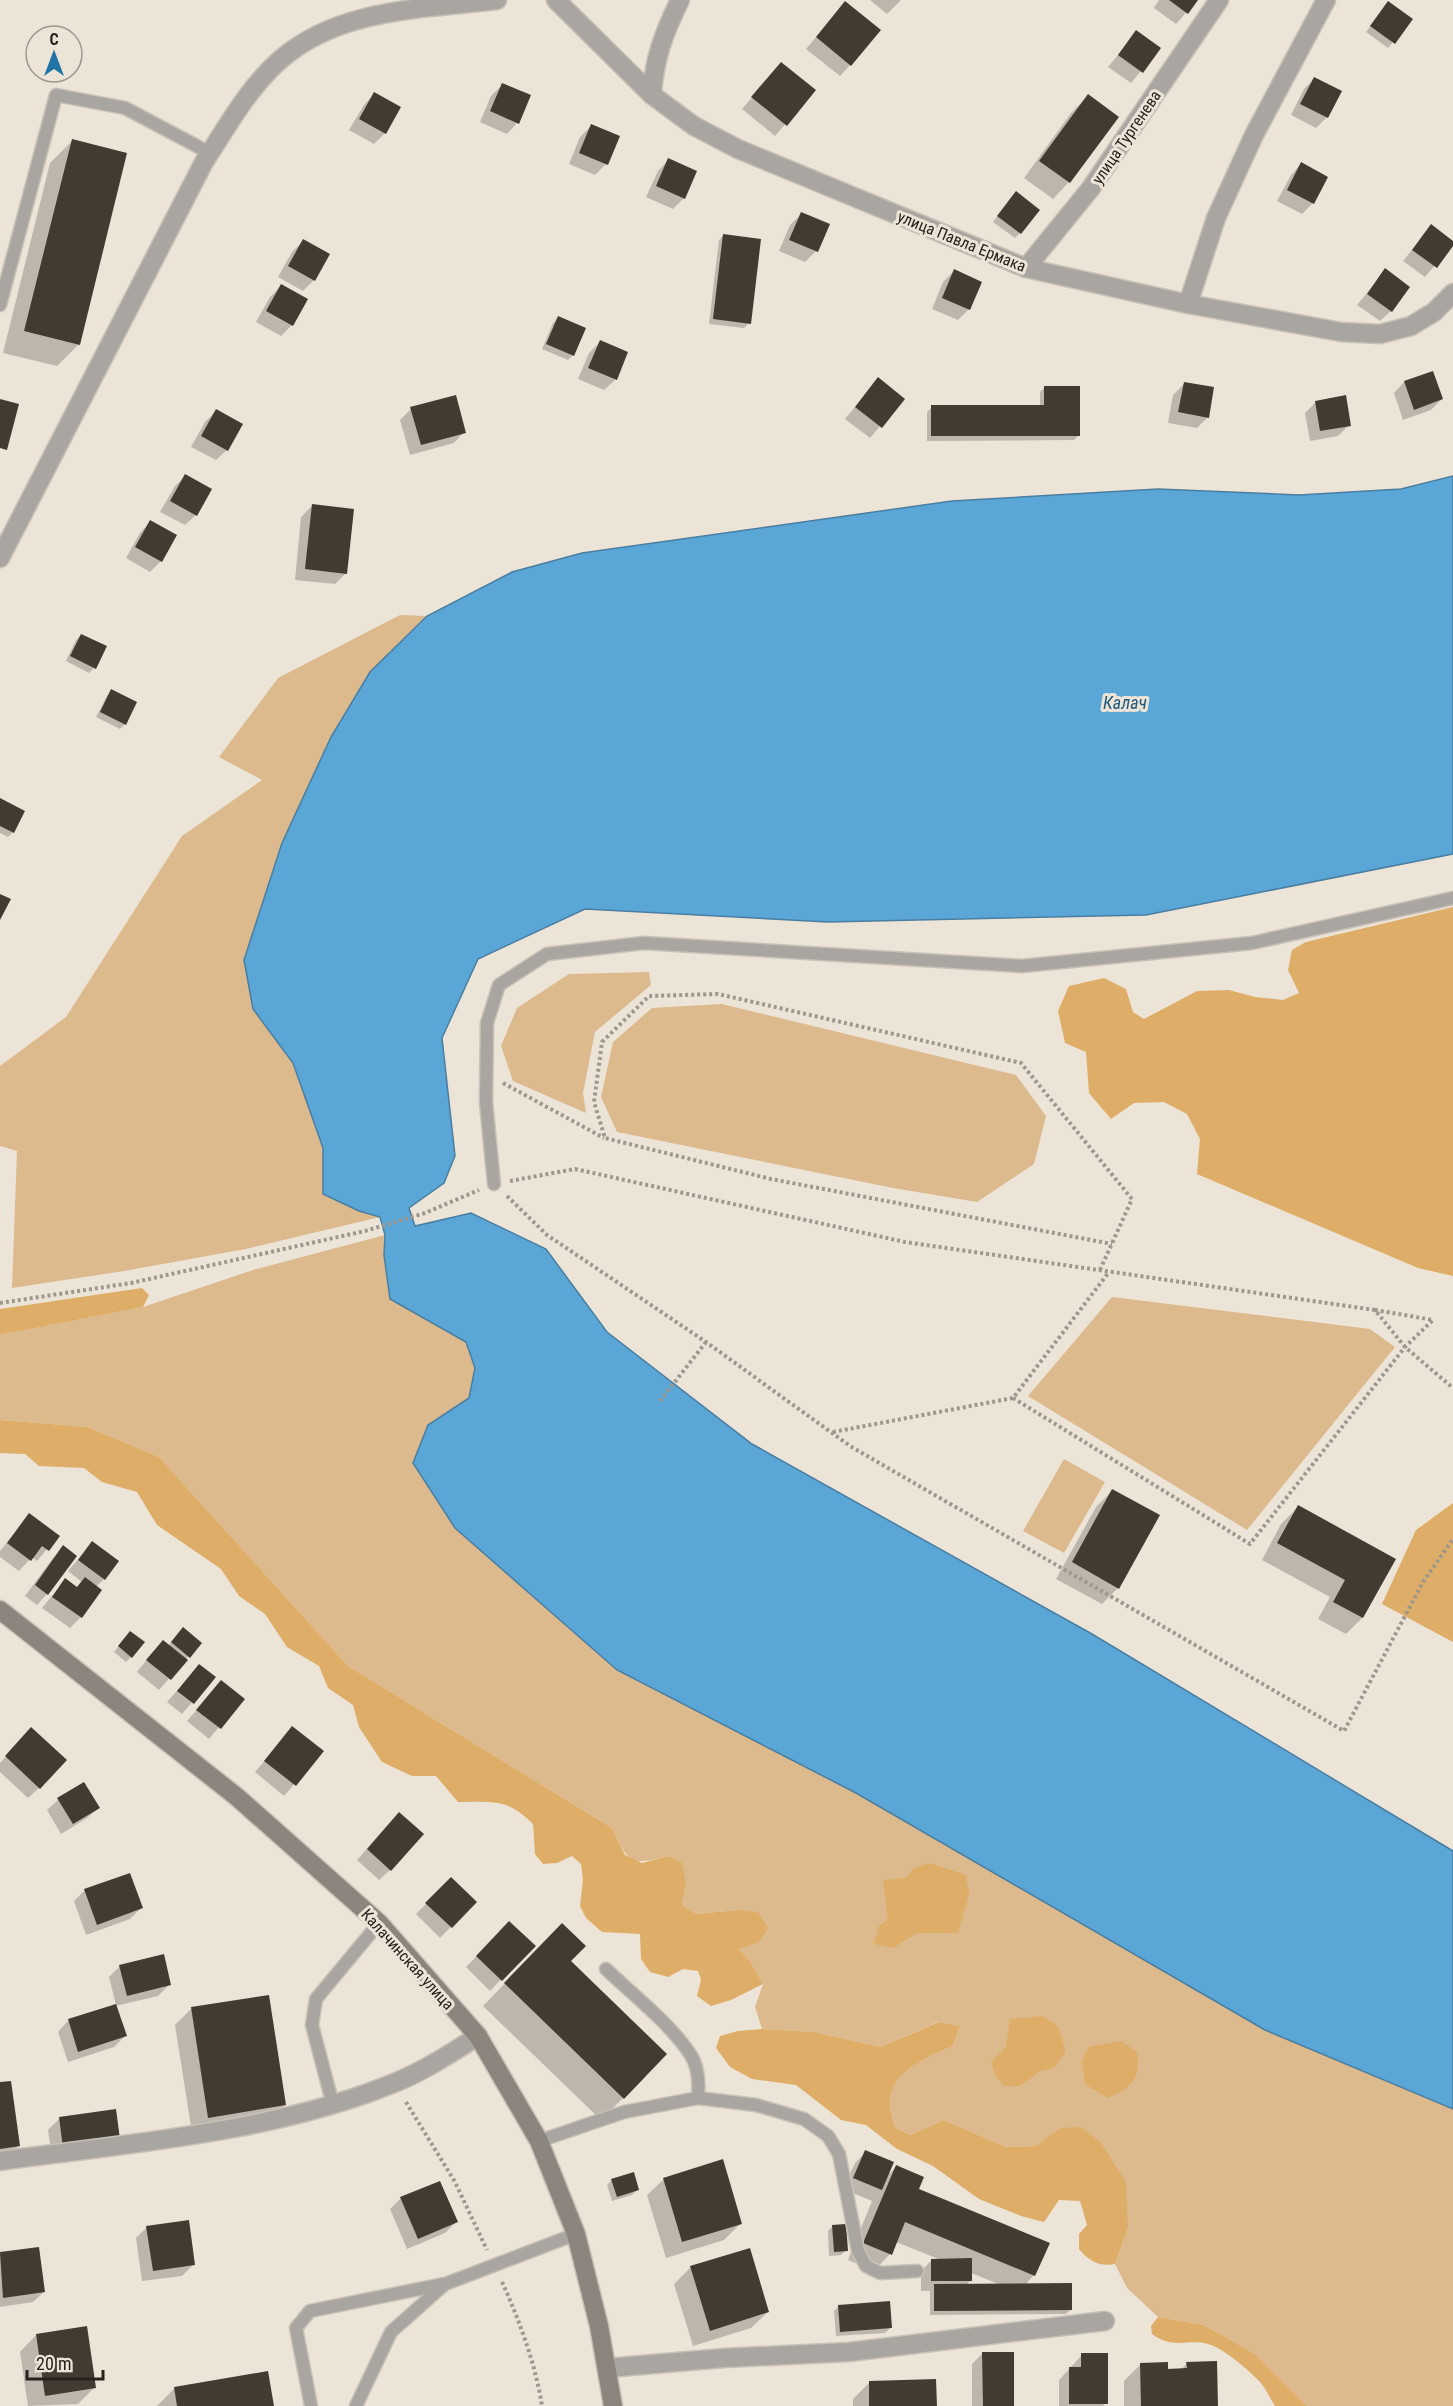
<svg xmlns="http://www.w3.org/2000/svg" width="1453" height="2406" font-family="'Roboto Condensed',sans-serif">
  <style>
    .green { fill: #dcba8d }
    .forest { fill: #dead67 }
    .water { fill: #5aa6d7; stroke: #4a7ea0; stroke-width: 1.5 }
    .shadow { fill: #0003; fill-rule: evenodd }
    .building { fill: #433b32 }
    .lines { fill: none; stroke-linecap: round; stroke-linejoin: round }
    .service-casing { stroke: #c9c1b7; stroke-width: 15 }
    .minor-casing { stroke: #c9c1b7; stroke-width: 21 }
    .tertiary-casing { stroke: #c9c1b7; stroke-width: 21 }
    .secondary-casing { stroke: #c9c1b7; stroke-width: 21 }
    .path { stroke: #9e978e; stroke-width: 4; stroke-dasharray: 3 3; stroke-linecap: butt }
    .service { stroke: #a9a5a0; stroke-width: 12 }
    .minor { stroke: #a9a5a0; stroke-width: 18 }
    .tertiary { stroke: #a9a5a0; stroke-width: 18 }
    .secondary { stroke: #8b857e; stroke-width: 18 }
    .labels { text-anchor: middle; stroke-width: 6; stroke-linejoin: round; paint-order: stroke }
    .street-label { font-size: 16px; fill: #25221e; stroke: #ede4d8 }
    .water-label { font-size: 18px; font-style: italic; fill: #20597b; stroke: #ede4d8 }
  </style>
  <rect width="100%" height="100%" fill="#ede4d8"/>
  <g class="green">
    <path d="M400,615l27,1 -57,56 -117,337 40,54 30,85v46l36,17 21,6 -134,32 -122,22 -112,17 5,-137 -17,-5v-80l66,-49 116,-181 80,-56 -43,-23 59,-79z"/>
    <path d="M649,972l2,13 -56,47 -12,61 3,20 -73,-32 -12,-35 16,-38 52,-34z"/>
    <path d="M722,1004l294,71 30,41 -12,48 -57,38 -84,-14 -276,-56 -16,-35 12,-55 39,-34z"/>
    <path d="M385,1235l-1,20 6,44 76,43 9,26 -6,30 -41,27 27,103 162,142 239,123 409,237 188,79v297h-146l-52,-52 -51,-29 -46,-8 -31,-29 -12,-24 13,-36 -68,-100 -24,18 -30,1 -62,-27 -34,15 -14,-7c-22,-49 18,-66 57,-82l7,-20 -22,-4 -58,25 -65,-15 -53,-3 -7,-22 8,-23 -13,-23 -11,-12 -1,-39 -42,4 -14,-9 4,-22 -18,-27c-39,10 -39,7 -56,-28l-264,-162 -189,-209 -71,-30 -88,-7v-85l143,-28 110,-37z"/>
    <path d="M1112,1297l258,32 25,18 -148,183 -219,-134z"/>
    <path d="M1064,1459l41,23 -41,71 -41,-22z"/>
  </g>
  <g class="forest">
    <path d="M1453,907v369l-35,-8 -221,-94 3,-35 -13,-25 -23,-12 -30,1 -23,16 -22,-26 -3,-41 -21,-9 -7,-32 11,-25 35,-8 22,11 7,23 11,7 53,-28 32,-1 26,7 28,3 16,-7 -11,-23 4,-20 14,-8z"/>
    <path d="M142,1288l7,7 -6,12 -143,28v-26z"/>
    <path d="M0,1420l88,7 71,30 189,209 264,162 13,27 17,8 26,-7 14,7 4,20 -4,22 14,9 42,-4 20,2 10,16 -9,14 -20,7 11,12 13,23 -32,16 -20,6 -14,-10 4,-16 -3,-9 -15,-2 -15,8 -18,-5 -9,-13 -1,-25 -38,-2 -16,-14 -6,-12 3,-26 -2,-16 -9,-8 -15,7 -14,1 -8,-10 -2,-30c-26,-26 -40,-22 -75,-22l-22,-26h-24l-30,-14 -23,-35 -6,-22 -25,-17 -9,-22 -32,-19 -22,-33 -26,-18 -18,-27 -64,-44 -20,-33 -35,-10 -18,-14 -45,-2 -14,-12 -25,-1z"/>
    <path d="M1453,1503v139l-71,-38 34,-74z"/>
    <path d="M929,1863l37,12 3,19 -11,39h-41l-24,15 -19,-4 5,-18 9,-6 -5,-40 23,-2 8,-10z"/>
    <path d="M1043,2016l15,11 8,24 -12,17 -14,3 -20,15h-16l-9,-11 -4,-13 15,-15 4,-28z"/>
    <path d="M939,2022l21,4 -7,20c-38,16 -79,33 -57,82l14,7 34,-15 62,27 30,-1 24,-18 21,-1 20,16 25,39 2,46 -13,36c-16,3 -26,-3 -36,-15v-15l8,-9 -7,-24 -21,-1 -15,22 -23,-6 -42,-17 -46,-33 -36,-17 -31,-24 -25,-5 -45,-35 -44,-6 -22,-12 -14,-19 4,-12 18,-5 24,-2 53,3 65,15z"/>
    <path d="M1121,2041l16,11c3,28 -4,34 -29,46l-23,-14 -3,-23 7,-14z"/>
    <path d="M1158,2317l46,8 51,29 52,52h-32c-5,-8 -9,-17 -15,-24 -10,-11 -35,-32 -49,-37 -21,-8 -37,6 -59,-11l-1,-8z"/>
  </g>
  <path class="water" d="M1453,476v378l-307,61 -318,7 -243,-13 -107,50 -36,79 13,118 -11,27 -35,25 6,18 56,-13 75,36 61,83 145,112 340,190 361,217v258l-188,-79 -409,-237 -239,-123 -162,-142 -42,-65 15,-38 41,-27 6,-30 -9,-26 -76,-43 -6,-44 1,-20 -5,-18 -21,-6 -36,-17v-46l-30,-85 -40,-54 -9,-49 38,-117 49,-106 39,-65 57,-56 85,-44 70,-19 370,-52 206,-12 141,6 102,-6z"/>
  <g class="shadow">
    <path d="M870,0h31l-14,14z"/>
    <path d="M1159,0h38l-21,24 -22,-16z"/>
    <path d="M845,3l5,62 -10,11 -34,-27z"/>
    <path d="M1384,8l27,12 -23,28 -22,-16z"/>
    <path d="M1137,32l22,17 -28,34 -23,-16z"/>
    <path d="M781,64l33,26 -39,46 -33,-27z"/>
    <path d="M1315,78l25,13 -14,27 -10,10 -25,-13 13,-26z"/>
    <path d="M502,85l15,38 -10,11 -27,-12 11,-26z"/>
    <path d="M374,94l11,39 -11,11 -25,-14 15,-25z"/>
    <path d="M1088,96l-19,86 -16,17 -29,-21 47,-65z"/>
    <path d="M591,126l15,38 -11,11 -26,-11 11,-27z"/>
    <path d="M72,141l7,203 -22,22 -54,-13 47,-190z"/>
    <path d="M668,160l16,38 -11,11 -27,-12 12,-26z"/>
    <path d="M1301,164l12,39 -11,11 -25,-13 14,-26z"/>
    <path d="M1011,198l9,35 -5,5 -22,-16z"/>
    <path d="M801,214l27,11 -12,26 -11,11 -26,-11 11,-26z"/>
    <path d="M1431,226l22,18 -28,33 -22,-16z"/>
    <path d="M724,235l25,88 -5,5 -35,-4 10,-84z"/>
    <path d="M303,241l11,39 -11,11 -25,-14 14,-25z"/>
    <path d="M1386,270l5,41 -11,10 -23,-16z"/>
    <path d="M954,271l15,38 -11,11 -26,-11 11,-27z"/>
    <path d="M281,286l11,39 -11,11 -25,-14 14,-25z"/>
    <path d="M558,318l15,37 -5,5 -26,-11 11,-26z"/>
    <path d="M600,342l26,11 -11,27 -11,10 -26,-11 11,-26z"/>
    <path d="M878,379l25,20 -33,39 -25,-19z"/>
    <path d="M1404,382l38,17 -11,11 -28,10 -9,-27z"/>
    <path d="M1184,384l24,33 -11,11 -29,-5 5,-28z"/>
    <path d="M1045,387l34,48 -5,5 -147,1v-29l5,-5 108,-1v-14z"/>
    <path d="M1316,402l33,23 -11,11 -28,5 -5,-28z"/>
    <path d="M411,409l53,23 -10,11 -44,12 -10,-35z"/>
    <path d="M216,411l11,39 -11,10 -25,-13 14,-25z"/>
    <path d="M185,476l11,39 -11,10 -25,-13 15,-26z"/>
    <path d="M312,506l34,67 -11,11 -40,-4 6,-63z"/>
    <path d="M150,522l11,39 -11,11 -24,-14 14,-25z"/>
    <path d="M81,635l13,33 -5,5 -23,-12 10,-21z"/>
    <path d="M112,691l13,33 -5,5 -24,-12 11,-21z"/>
    <path d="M0,800l13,32 -5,5 -8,-4z"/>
    <path d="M1112,1491l6,97 -16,16 -46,-25 40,-72z"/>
    <path d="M1298,1507l96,53 -32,58 -16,16 -28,-15 12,-22 -68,-37 19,-36z"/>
    <path d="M29,1515l29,21 -21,25 -5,-4 -13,14 -19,-14v-6z"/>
    <path d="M92,1543l12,36 -8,8 -15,30 -11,11 -28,-20 23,-28 11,8 6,-6 -14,-11z"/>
    <path d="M64,1547l-17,47 -10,11 -12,-9 28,-38z"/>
    <path d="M178,1634l22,9 -41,47 -22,-18 15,-19 16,-7z"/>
    <path d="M125,1638l6,19 -5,5 -12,-10z"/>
    <path d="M199,1666l14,12 -31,36 -15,-12z"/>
    <path d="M221,1682l22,17 -34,40 -22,-18z"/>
    <path d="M293,1728l29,24 -38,44 -29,-24z"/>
    <path d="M21,1740l18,48 -11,10 -28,-26v-9z"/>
    <path d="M83,1784l15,24 -11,10 -26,16 -14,-24 11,-10z"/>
    <path d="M388,1825l2,45 -11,10 -22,-20z"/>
    <path d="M451,1879l24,23 -35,36 -24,-24z"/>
    <path d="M85,1890l56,18 -11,11 -44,16 -12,-34z"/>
    <path d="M509,1923l24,23 -43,45 -24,-24z"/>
    <path d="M540,1947l29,14 54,137 -22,22 -118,-114z"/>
    <path d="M120,1966l49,19 -11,11 -43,10 10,30 -11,11 -46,15 -10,-30 10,-11 48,-16 -7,-28z"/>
    <path d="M192,2008l93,97 -17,16 -76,12 -17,-108z"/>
    <path d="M0,2084l19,62 -19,17z"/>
    <path d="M114,2111l-62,47 -4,-28 11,-11z"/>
    <path d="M866,2152l21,24 9,-9 21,23 117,85 -9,10 46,24 -5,5 -136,1v-24h-9v-20l11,-11h9l-45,-18 -6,12 -16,17 -26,-11 24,-59 -29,-12 12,-26zM971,2273l30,12h-35l5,-5z"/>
    <path d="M664,2179l77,44 -17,17 -58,18 -19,-63z"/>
    <path d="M612,2180l25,10 -5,5 -20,6 -5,-16z"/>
    <path d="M401,2198l55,24 -11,11 -38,16 -17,-40z"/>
    <path d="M833,2226l13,24 -5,5 -12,1 -1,-25z"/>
    <path d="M147,2227l46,38 -11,11 -40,5 -6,-43z"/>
    <path d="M38,2249l6,43 -11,10 -33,5v-53z"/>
    <path d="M691,2267l77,45 -17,16 -58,18 -19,-62z"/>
    <path d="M839,2306l51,22 -5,5 -49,3 -2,-25z"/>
    <path d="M36,2335l59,52 -17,17 -50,2 -8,-54z"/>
    <path d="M983,2353l30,53h-41v-42z"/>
    <path d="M1082,2355l24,48 -3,3h-44v-26z"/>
    <path d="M1187,2363l30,43h-93v-25l16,-16 27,5h14z"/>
    <path d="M870,2382l65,24h-82v-7z"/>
    <path d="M174,2389l99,17h-116z"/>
  </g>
  <g class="building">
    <path d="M1169,0h29l-10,14z"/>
    <path d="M845,1l36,29 -30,36 -35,-29z"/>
    <path d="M1388,1l25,18 -18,25 -25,-18z"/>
    <path d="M1136,30l25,18 -18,25 -25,-18z"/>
    <path d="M781,62l35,28 -29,36 -36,-29z"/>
    <path d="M1314,77l28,14 -14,27 -28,-14z"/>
    <path d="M502,83l29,12 -12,29 -29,-13z"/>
    <path d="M374,92l27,15 -15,27 -27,-15z"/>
    <path d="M1088,94l31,23 -49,66 -31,-22z"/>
    <path d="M591,124l29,12 -12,29 -29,-12z"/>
    <path d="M72,139l55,14 -47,192 -56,-14z"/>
    <path d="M668,158l29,13 -12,28 -29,-13z"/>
    <path d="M1301,162l27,15 -14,27 -27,-14z"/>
    <path d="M1016,191l24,19 -19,24 -24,-18z"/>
    <path d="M801,212l29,12 -12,28 -29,-12z"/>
    <path d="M1431,224l22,17v5l-16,22 -25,-18z"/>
    <path d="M723,234l38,5 -10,85 -38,-5z"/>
    <path d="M303,239l27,15 -15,27 -27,-15z"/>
    <path d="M1385,268l25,19 -18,25 -25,-18z"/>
    <path d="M954,269l28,13 -12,28 -28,-12z"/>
    <path d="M281,284l27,15 -15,27 -27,-15z"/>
    <path d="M558,316l28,12 -12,28 -28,-12z"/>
    <path d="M600,340l28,12 -11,28 -29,-12z"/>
    <path d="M1433,371l10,28 -29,11 -10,-29z"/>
    <path d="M878,377l27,22 -23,29 -27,-21z"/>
    <path d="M1184,382l30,5 -5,31 -31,-6z"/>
    <path d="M1044,386h36v50h-149v-31h113z"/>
    <path d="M456,395l10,38 -45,12 -11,-38z"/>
    <path d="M1346,395l5,31 -31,5 -5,-30z"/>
    <path d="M0,399l19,5 -12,46 -7,-2z"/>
    <path d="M216,409l27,15 -15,27 -27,-15z"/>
    <path d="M185,474l27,15 -15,27 -27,-15z"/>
    <path d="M312,504l42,5 -7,65 -42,-5z"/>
    <path d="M150,520l27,15 -15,27 -27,-15z"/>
    <path d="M81,634l26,12 -11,23 -26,-13z"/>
    <path d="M111,689l26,13 -11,23 -26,-13z"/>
    <path d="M0,798l25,13 -11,22 -14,-7z"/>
    <path d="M0,894l11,5 -11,21z"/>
    <path d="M1112,1489l48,26 -41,74 -47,-27z"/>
    <path d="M1298,1505l98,54 -33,59 -30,-16 12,-22 -68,-37z"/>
    <path d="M29,1513l31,23 -11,15 -7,-5 -11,15 -24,-18z"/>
    <path d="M92,1541l27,20 -14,19 -27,-20z"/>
    <path d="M63,1545l14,11 -29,39 -13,-10z"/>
    <path d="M85,1577l17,13 -20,28 -30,-21 13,-19 12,9z"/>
    <path d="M183,1627l19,16 -12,15 -19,-16z"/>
    <path d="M130,1631l15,11 -13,16 -14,-12z"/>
    <path d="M163,1640l25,20 -17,20 -25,-20z"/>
    <path d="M199,1664l17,13 -22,27 -17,-13z"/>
    <path d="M221,1680l24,19 -24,30 -25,-19z"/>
    <path d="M292,1726l32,25 -28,35 -32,-25z"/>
    <path d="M31,1727l36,33 -27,29 -35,-33z"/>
    <path d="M84,1782l16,26 -27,16 -16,-26z"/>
    <path d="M399,1812l25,22 -33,37 -24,-22z"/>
    <path d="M130,1873l13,35 -46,17 -13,-36z"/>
    <path d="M451,1877l26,25 -25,26 -27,-25z"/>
    <path d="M509,1921l27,25 -34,35 -26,-25z"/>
    <path d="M562,1923l24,23 -15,15 96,93 -43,45 -120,-116z"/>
    <path d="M164,1954l7,31 -44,11 -8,-31z"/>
    <path d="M269,1995l17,110 -78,13 -17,-111z"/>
    <path d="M116,2004l11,32 -49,16 -10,-33z"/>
    <path d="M11,2081l9,65 -20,3v-67z"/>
    <path d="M116,2109l4,30 -57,9 -4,-31z"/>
    <path d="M865,2150l29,12 -12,28 -29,-12z"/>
    <path d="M723,2159l19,65 -60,18 -19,-64z"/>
    <path d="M896,2165l28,12 -5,12 131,54 -15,33 -130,-54 -13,33 -29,-12z"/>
    <path d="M634,2172l5,18 -22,7 -6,-18z"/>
    <path d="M440,2181l18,41 -40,17 -18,-42z"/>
    <path d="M189,2220l6,45 -42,6 -7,-45z"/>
    <path d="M846,2224l2,27 -14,1 -2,-27z"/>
    <path d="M39,2247l6,45 -42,6 -3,-46z"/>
    <path d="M750,2248l19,64 -59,19 -20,-65z"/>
    <path d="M972,2258v23h-41v-22z"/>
    <path d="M1072,2283v27l-138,1v-27z"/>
    <path d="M890,2301l2,27 -52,4 -2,-27z"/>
    <path d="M87,2326l9,62 -51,8 -9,-62z"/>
    <path d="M982,2352h32v54h-31z"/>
    <path d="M1081,2353h27v51h-39v-37h12z"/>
    <path d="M1217,2361l1,45h-77l-1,-43 28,-1v7l19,-1 -1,-6z"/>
    <path d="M268,2371l6,35h-97l-3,-19z"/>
    <path d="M936,2379l1,27h-68v-25z"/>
  </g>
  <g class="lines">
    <defs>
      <g id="service">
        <path d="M0,305l56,-210 69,13 85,45"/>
        <path d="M494,1184l-8,-82 1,-79 12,-38 48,-31 97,-11 378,23 230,-23 201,-45"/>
        <path d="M606,1969c25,24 73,62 88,92 5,12 5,24 4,37"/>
        <path d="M333,2105l-21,-80 4,-26 63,-76"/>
        <path d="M539,2141l85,-29 74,-14 58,7 48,14 24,17 11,18 19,97 8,15 14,7 37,-2"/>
        <path d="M311,2406l-15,-78 14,-17 134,-27"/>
        <path d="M356,2406l35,-74 54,-48 131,-50"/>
      </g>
      <g id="minor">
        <path d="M556,0l96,95 42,31 44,23 288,119 162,36 153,28 39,2 31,-8 23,-14 19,-19"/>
        <path d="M652,95c2,-37 12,-62 28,-95"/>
        <path d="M1026,268l65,-80 128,-188"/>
        <path d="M1188,304l28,-86 38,-83 72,-135"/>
        <path d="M0,2161c130,-18 272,-28 394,-78 30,-12 57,-30 84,-47"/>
        <path d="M607,2368l117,-10 125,-6 256,-31"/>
      </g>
      <path id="tertiary" d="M0,558l204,-396c23,-35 44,-74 76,-102 59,-52 144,-51 217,-60"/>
      <path id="secondary" d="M0,1610l237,187 142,126 99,113 61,105 37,93 23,92 14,80"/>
    </defs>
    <use href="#service" class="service-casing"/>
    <use href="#minor" class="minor-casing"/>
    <use href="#tertiary" class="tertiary-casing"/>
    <use href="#secondary" class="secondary-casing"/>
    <g class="path">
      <path d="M503,1083l101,55"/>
      <path d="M510,1181l65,-12 330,73 470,68 30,37 48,41"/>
      <path d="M507,1196l40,39 159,107 144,104 494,285 79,-149 30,-43"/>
      <path d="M1100,1270l32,-71 -111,-136 -303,-69 -69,2 -47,46 -8,60 11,36 166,41 341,65"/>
      <path d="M0,1303l131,-20 234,-52 60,-18 54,-23"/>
      <path d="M1013,1398l237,146 155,-197 28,-27 -58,-10"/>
      <path d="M660,1401l46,-59"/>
      <path d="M833,1432l180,-34 96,-126"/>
      <path d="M406,2102l49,80 32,68"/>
      <path d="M502,2282c17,37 34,84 40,124"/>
    </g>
    <use href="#service" class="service"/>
    <use href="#minor" class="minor"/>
    <use href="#tertiary" class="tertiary"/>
    <use href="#secondary" class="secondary"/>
  </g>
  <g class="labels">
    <g class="street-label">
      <text transform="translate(1126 137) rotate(-56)" y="6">улица Тургенева</text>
      <text transform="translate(962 241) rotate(22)" y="6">улица Павла Ермака</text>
      <text transform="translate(408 1959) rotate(48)" y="6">Калачинская улица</text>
    </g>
    <g class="water-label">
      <text x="1125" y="709">Калач</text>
    </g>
  </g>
  <g transform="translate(54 54)"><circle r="28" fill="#ede4d8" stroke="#9d968e" stroke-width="1.5"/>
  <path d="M0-4.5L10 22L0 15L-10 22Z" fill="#2074a5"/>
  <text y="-9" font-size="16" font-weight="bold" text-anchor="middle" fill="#25221e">С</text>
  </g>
  <path d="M27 2370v9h76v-9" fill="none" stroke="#25221e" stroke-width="3"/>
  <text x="36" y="2370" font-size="18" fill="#25221e" stroke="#ede4d8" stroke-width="4.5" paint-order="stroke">20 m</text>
</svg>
